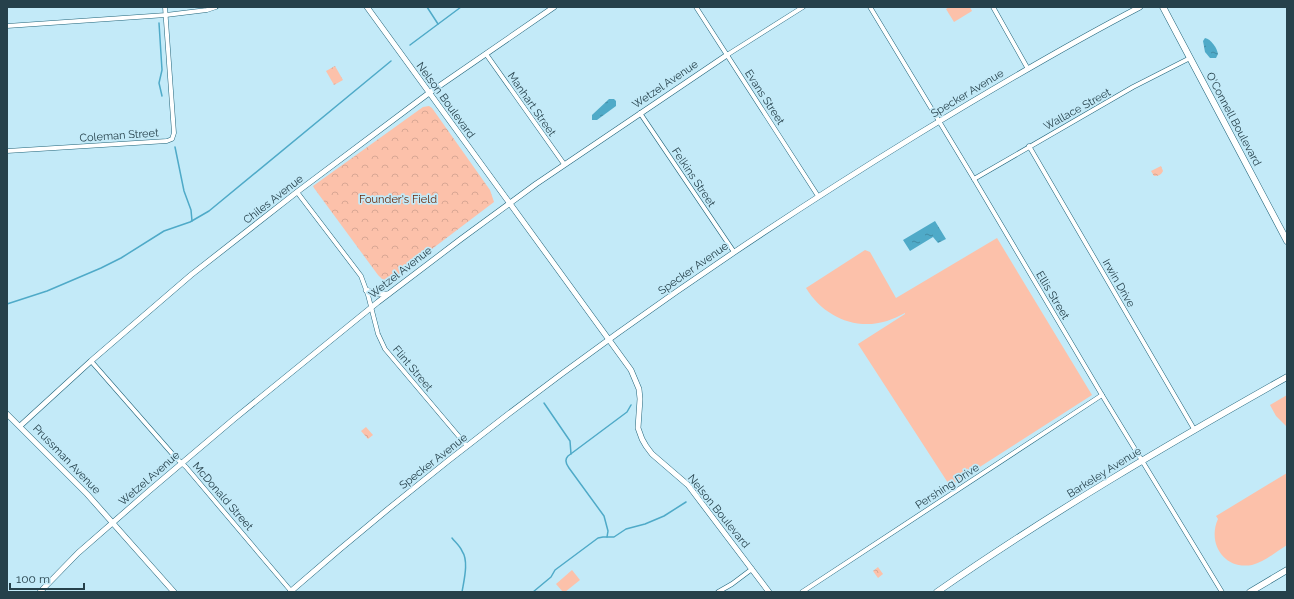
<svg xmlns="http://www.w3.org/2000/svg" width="1294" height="599" font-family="Raleway,sans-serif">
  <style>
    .forest { fill: url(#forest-crowns) }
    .pitch { fill: #fcc1aa }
    .water { fill: url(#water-ripples) }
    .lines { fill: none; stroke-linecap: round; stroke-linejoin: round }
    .stream { stroke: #4faac8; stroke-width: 1.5 }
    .minor-casing { stroke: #20647a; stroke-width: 5 }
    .tertiary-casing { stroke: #20647a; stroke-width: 6 }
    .secondary-casing { stroke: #20647a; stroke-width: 7 }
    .minor { stroke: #fff; stroke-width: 4 }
    .tertiary { stroke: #fff; stroke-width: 5 }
    .secondary { stroke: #fff; stroke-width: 6 }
    .labels { text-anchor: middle; stroke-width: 3.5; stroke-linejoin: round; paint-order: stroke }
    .street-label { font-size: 11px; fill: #26414b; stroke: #c3eaf8 }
    .park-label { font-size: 11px; fill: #682708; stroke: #c3eaf8 }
  </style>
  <defs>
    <pattern id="forest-crowns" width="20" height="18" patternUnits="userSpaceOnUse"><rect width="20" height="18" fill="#fcc1aa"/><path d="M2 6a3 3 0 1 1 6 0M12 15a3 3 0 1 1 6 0" fill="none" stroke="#d8a794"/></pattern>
    <pattern id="water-ripples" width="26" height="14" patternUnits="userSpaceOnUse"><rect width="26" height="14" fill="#4faac8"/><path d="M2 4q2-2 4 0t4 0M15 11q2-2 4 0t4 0" fill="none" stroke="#418ca4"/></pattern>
  </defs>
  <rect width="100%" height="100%" fill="#c3eaf8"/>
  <g class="forest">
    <path d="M335,66l8,14 -9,5 -8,-14z"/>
    <path d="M429,106l3,2 58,82 4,12 -103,78 -7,1 -6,-6 -64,-87 -1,-2 110,-79z"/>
    <path d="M1161,166l2,5c-2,4 -4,5 -9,5l-3,-5z"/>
    <path d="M366,427l7,8 -5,4 -7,-8z"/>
    <path d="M878,567l5,7 -5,4 -5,-7z"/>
  </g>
  <g class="pitch">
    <path d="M949,7h21l2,4 -18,11 -8,-13z"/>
    <path d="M997,238l95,157 -142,91 -92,-142 47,-30v-1c-6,3 -12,6 -18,8 -32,10 -64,-5 -81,-33l59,-38 5,2 26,46z"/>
    <path d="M1287,395v32l-11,-11 -6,-11z"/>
    <path d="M1287,473v72c-11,7 -23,17 -35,20 -28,5 -45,-22 -34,-46l-2,-3z"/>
    <path d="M572,570l8,10 -15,12h-2l-7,-8z"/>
  </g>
  <g class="water">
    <path d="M1205,38c6,1 12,10 13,16l-2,4h-6l-5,-6 -2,-11z"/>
    <path d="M609,99h5l2,2v5l-19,14h-5v-5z"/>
    <path d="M935,221l11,18 -8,4 -5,-6 -23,14 -7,-11z"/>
  </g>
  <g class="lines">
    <g class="stream">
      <path d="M427,7l11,17"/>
      <path d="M159,23l3,47 -3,13 3,13"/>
      <path d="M410,45l51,-38"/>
      <path d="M175,147l9,44 7,19 1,11"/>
      <path d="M7,304l40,-13 54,-23 20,-10 43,-27 26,-9 19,-11 182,-150"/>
      <path d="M544,403l26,38 1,13"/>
      <path d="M607,537l1,-6 -4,-15 -35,-48c-3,-4 -5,-8 -1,-12l59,-44 4,-7"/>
      <path d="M452,538c3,4 8,8 10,13 7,10 2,29 0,41"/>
      <path d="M533,592l18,-15 4,-7 43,-32 5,-1h11l12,-8 19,-5 19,-8 22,-14"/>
    </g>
    <defs>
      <g id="minor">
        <path d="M696,7l122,189"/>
        <path d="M870,7l104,172 128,216 120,197"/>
        <path d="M993,7l35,62"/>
        <path d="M7,26l159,-11 41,-5 9,-3"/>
        <path d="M486,54l78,110"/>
        <path d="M727,55l76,-48"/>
        <path d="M640,113l94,139"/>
        <path d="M1029,146l165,283"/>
        <path d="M7,151l160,-10 5,-2 2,-6 -9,-126"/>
        <path d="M974,179l159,-92 57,-29"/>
        <path d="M297,192l64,84 7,19 10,39 7,15 82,97"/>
        <path d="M91,361l85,97 10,9 105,124"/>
        <path d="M718,592l14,-8 20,-15"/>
        <path d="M802,592l300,-197"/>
      </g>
      <g id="tertiary">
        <path d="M367,7l264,363 8,19 1,10 -2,29 4,11 4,7 6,8 36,31 81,107"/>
        <path d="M366,290l13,4h9"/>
        <path d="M7,414l80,80 87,98"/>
        <path d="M20,426l71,-65 100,-86 106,-83 132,-99 125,-86"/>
        <path d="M40,592l38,-39 71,-62 85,-72 144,-117 83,-63 75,-55 191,-129"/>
        <path d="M290,592c195,-170 405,-321 625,-456 74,-45 148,-89 225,-129"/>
      </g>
      <g id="secondary">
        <path d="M1163,7l124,234"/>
        <path d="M937,592c112,-78 231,-148 350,-215"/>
        <path d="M1250,592l37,-22"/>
      </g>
    </defs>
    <use href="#minor" class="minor-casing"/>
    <use href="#tertiary" class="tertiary-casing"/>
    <use href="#secondary" class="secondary-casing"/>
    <use href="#minor" class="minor"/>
    <use href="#tertiary" class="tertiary"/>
    <use href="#secondary" class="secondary"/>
  </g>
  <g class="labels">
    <g class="street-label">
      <text transform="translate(665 84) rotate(-34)" y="4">Wetzel Avenue</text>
      <text transform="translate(967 93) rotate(-31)" y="4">Specker Avenue</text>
      <text transform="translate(765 97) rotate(57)" y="4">Evans Street</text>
      <text transform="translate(446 100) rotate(54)" y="4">Nelson Boulevard</text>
      <text transform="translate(532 104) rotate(55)" y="4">Manhart Street</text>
      <text transform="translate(1077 109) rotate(-29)" y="4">Wallace Street</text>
      <text transform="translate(1234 119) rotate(62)" y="4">O'Connell Boulevard</text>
      <text transform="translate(119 135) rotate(-4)" y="4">Coleman Street</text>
      <text transform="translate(694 177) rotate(56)" y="4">Felkins Street</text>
      <text transform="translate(273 199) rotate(-38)" y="4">Chiles Avenue</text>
      <text transform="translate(693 268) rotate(-35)" y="4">Specker Avenue</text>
      <text transform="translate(400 272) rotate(-38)" y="4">Wetzel Avenue</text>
      <text transform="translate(1119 283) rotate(60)" y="4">Irwin Drive</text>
      <text transform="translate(1053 295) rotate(59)" y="4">Ellis Street</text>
      <text transform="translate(413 368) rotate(50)" y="4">Flint Street</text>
      <text transform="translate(67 459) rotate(46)" y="4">Prussman Avenue</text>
      <text transform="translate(433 461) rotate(-38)" y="4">Specker Avenue</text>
      <text transform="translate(1104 472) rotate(-32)" y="4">Barkeley Avenue</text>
      <text transform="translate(149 478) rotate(-41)" y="4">Wetzel Avenue</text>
      <text transform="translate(947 486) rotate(-33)" y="4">Pershing Drive</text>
      <text transform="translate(223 496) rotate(49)" y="4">McDonald Street</text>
      <text transform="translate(719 511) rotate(51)" y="4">Nelson Boulevard</text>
    </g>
    <g class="park-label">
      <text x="398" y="203">Founder's Field</text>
    </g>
  </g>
  <rect width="1294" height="599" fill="none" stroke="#26414b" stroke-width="16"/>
  <path d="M10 583v6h74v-6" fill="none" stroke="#26414b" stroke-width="2"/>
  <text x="16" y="583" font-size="12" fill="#26414b" stroke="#c3eaf8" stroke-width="3" paint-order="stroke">100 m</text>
</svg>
